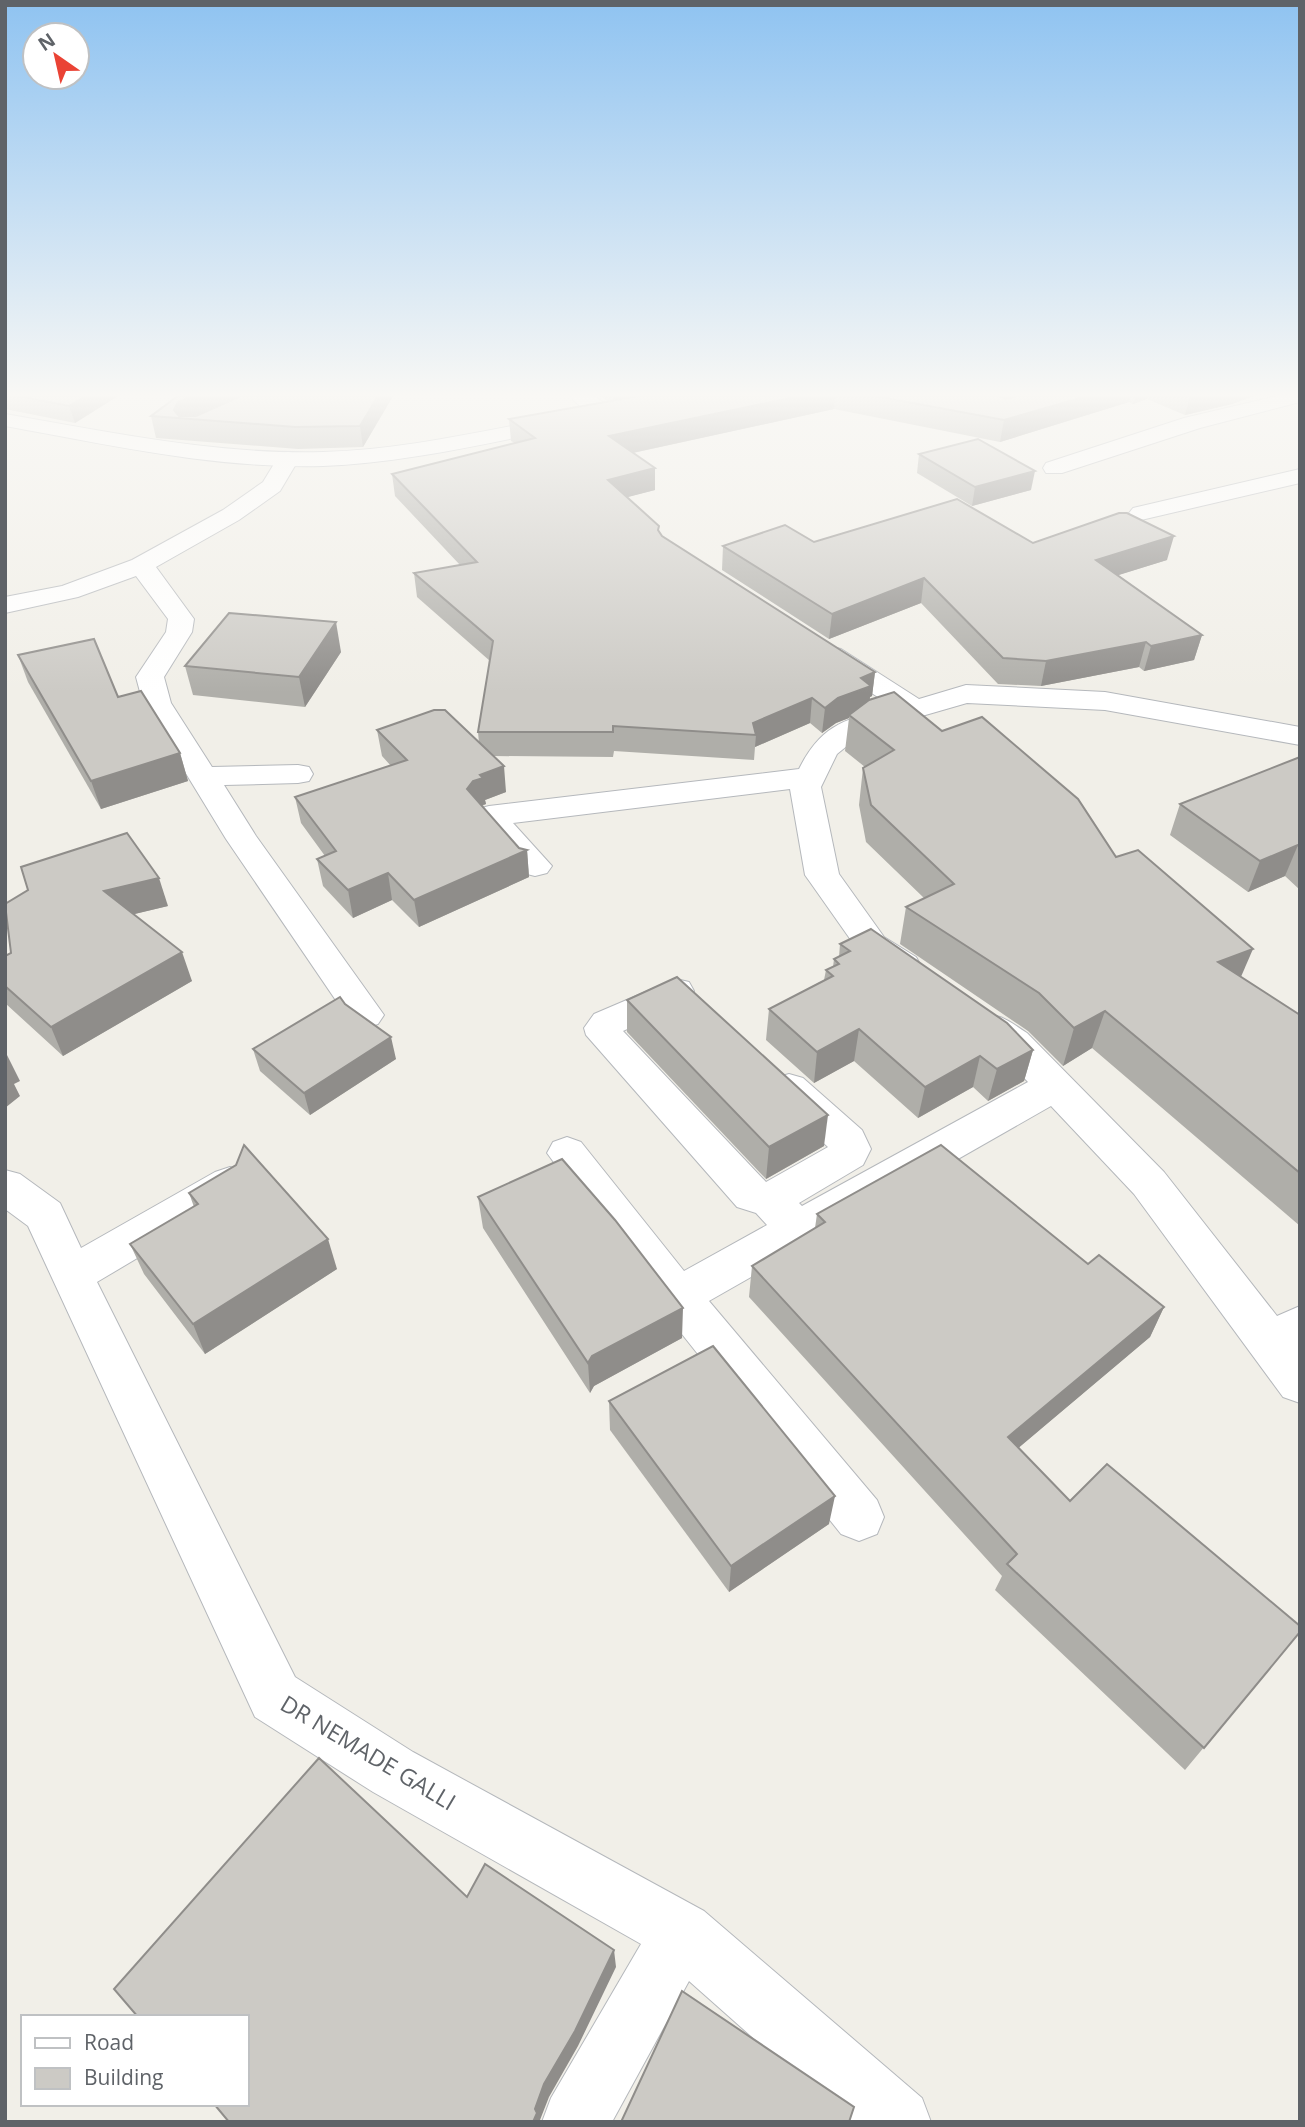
<svg xmlns="http://www.w3.org/2000/svg" width="1305" height="2127" font-family="'Open Sans',sans-serif">
  <style>
    .lines { fill: none; stroke-linecap: round; stroke-linejoin: round }
    .street-casing { stroke: #b5b8bc; stroke-width: 2 }
    .secondary-casing { stroke: #b6babf; stroke-width: 2 }
    .street { fill: #fff; fill-rule: evenodd }
    .secondary { fill: #fff; fill-rule: evenodd }
    .wall { fill: #afaea9 }
    .shaded-wall { fill: #8f8d8a }
    .building { fill: #cccac5; stroke: #8f8d8a; stroke-width: 2 }
    .labels { text-anchor: middle; stroke-width: 6; stroke-linejoin: round; paint-order: stroke }
    .near-street-label { font-size: 23px; fill: #5f6368; stroke: #fff }
  </style>
  <rect width="100%" height="100%" fill="#f1efe8"/>
  <g class="lines">
    <defs>
      <g id="street">
        <path d="M570,396h24l26,18 -4,4c-15,4 -37,-10 -46,-22z"/>
        <path d="M1277,396h23v6l-100,26 -138,45h-16l-3,-5 3,-5 138,-45z"/>
        <path d="M288,452l8,2 3,5 -19,32 -41,29 -83,47 38,52 -2,13 -28,45 7,26 41,64 86,-2 11,2 4,7 -4,7 -11,2 -74,2 32,51 128,179 -6,9 -13,4 -13,-4 -126,-185 -83,-136 -7,-26 30,-45 2,-13 -32,-43 -58,21 -73,16v-16l57,-11 70,-26 91,-50 40,-28 17,-28z"/>
        <path d="M1300,469v14l-159,37 -8,-2 -4,-5 4,-5z"/>
        <path d="M831,647l10,2 78,50 47,-14 139,7 195,35v18l-195,-35 -138,-7 -104,30 -26,21 -16,33 18,87 45,63 32,20 5,9 -5,9 -13,3 -13,-3 -30,-22 -50,-71 -5,-7 -15,-86 -277,34 39,43 -5,7 -12,3 -12,-3 -50,-57 5,-7 11,-3 310,-37c23,-46 47,-49 93,-63l-71,-45 -4,-6 4,-6z"/>
        <path d="M676,979l13,3 5,9 -5,9 -66,31 143,151 62,-35 -53,-49 -6,-10 6,-10 14,-4 14,4 59,52 9,19 -8,16 -64,38 3,3 226,-124 -27,-29 -25,-18 -6,-9 6,-9c21,-7 34,5 51,16l137,139 113,144 23,-10v97l-17,-6 -149,-203 -83,-88 -342,195 168,199 7,17 -7,17 -18,7 -18,-7 -179,-225 -115,-156 6,-11 14,-5 14,5 103,129 83,-46 -11,-12 -19,-6 -151,-172 -2,-7 10,-14z"/>
        <path d="M230,1167l15,5 6,11 -6,11 -148,88 198,395 118,75 291,159 218,187 9,24h-83l-159,-141 -77,141h-70l9,-24 90,-154 -268,-152 -118,-75 -227,-491 -23,-17v-39l15,4 40,29 21,45 134,-76z"/>
      </g>
      <path id="secondary" d="M5,414c105,18 211,41 318,38 80,-2 158,-21 237,-35l8,1 3,5 -3,5 -8,1c-78,15 -157,34 -237,37 -107,3 -213,-21 -318,-40z"/>
    </defs>
    <use href="#street" class="street-casing"/>
    <use href="#secondary" class="secondary-casing"/>
    <use href="#street" class="street"/>
    <use href="#secondary" class="secondary"/>
  </g>
  <g class="wall">
    <path d="M5,396h113l-43,27 -70,-14z"/>
    <path d="M393,396l-30,51 -65,2 -142,-11 -5,-22z"/>
    <path d="M599,396h655l-22,8 -47,11 -38,-16 -14,5 -4,-2 -129,40 -166,-33 -201,44 22,37 -28,7 32,29v6l3,4 213,136 -3,24 -2,1v2l72,32 174,126 125,120 59,38v211l-208,-178 -29,18 -35,-35 -128,-87 6,-37 18,-9 -58,-56 -7,-37 4,-37 2,-1 -20,-16 4,-33 -13,5 -14,10 -12,-10 -55,24 -1,13 -140,-9 -1,6 -119,-1 12,36 -21,8 1,4 -4,2 37,42 8,2 2,27 -110,50 -27,-27 -39,18 -30,-32 -6,-27 8,-3 -24,-33 -6,-26 96,-31 -9,-10 -5,-26 102,13 -1,-11 12,-71 -73,-64 -3,-24 46,-8 -65,-69 -3,-22 123,-31 -4,-2 -2,-22 100,-18z"/>
    <path d="M919,454l112,36 -59,16 -55,-33z"/>
    <path d="M814,542l219,1 134,17 -49,15 84,60 -8,25 -50,11 -5,-4 -98,19 -43,-2 -77,-81 -92,36 -107,-69 1,-24z"/>
    <path d="M341,652l-36,55 -112,-12 -8,-29z"/>
    <path d="M18,655l162,98 8,28 -87,28 -73,-127z"/>
    <path d="M1300,757v133l-15,-14 -37,16 -78,-57 10,-31z"/>
    <path d="M5,904l163,2 -34,8 58,67 -129,75 -58,-53v-47l6,-3z"/>
    <path d="M840,944l193,106 -9,31 -36,20 -15,-14 -55,31 -64,-57 -40,22 -48,-43 3,-31 55,-29 2,-10 7,-3 1,-8 5,-2z"/>
    <path d="M627,1000l197,146 -58,33 -139,-147z"/>
    <path d="M345,1004l51,55 -86,56 -50,-44 -7,-22z"/>
    <path d="M189,1193l148,76 -132,85 -61,-80 -14,-30 64,-37z"/>
    <path d="M478,1197l204,141 -88,48 -4,7 -107,-165z"/>
    <path d="M817,1214l271,50 76,43 -14,30 -132,111 52,53 230,131 -115,138 -190,-180 7,-14 -253,-279 3,-31 63,-38z"/>
    <path d="M609,1401l220,123 -100,68 -119,-162z"/>
  </g>
  <g class="shaded-wall">
    <path d="M86,396h32l-43,27 -6,-17z"/>
    <path d="M192,396h54l-56,23 -14,-1 -2,-8 4,-8z"/>
    <path d="M378,396h15l-30,51 -3,-21z"/>
    <path d="M613,396h45l-45,8z"/>
    <path d="M800,396h35l-1,13 -225,49v-22z"/>
    <path d="M1087,396h44l-2,6 -129,40 4,-22z"/>
    <path d="M1135,396h13l-1,3 -14,5z"/>
    <path d="M1190,396h64l-22,8 -47,11z"/>
    <path d="M655,468v22l-46,12 -1,-22z"/>
    <path d="M1035,471l-4,19 -59,16 3,-19z"/>
    <path d="M1174,536l-7,24 -77,24 6,-24z"/>
    <path d="M924,578l-3,25 -92,36 3,-25z"/>
    <path d="M336,622l5,30 -36,55 -6,-30z"/>
    <path d="M1202,635l-8,25 -50,11 7,-25z"/>
    <path d="M1146,642l-7,25 -98,19 5,-25z"/>
    <path d="M875,672l-3,24 -2,1 -2,13 -19,5v3l-13,5 -14,10 3,-25 36,-30z"/>
    <path d="M812,698l-2,25 -55,24 1,-12 -3,-12z"/>
    <path d="M180,753l8,28 -87,28 -10,-28z"/>
    <path d="M504,766l2,26 -21,8 1,4 -10,3 -9,-18 6,-8 7,-6z"/>
    <path d="M1298,845l-13,31 -37,16 12,-31z"/>
    <path d="M527,850l2,27 -110,50 -5,-27z"/>
    <path d="M388,873l4,27 -39,18 -5,-28z"/>
    <path d="M159,878l9,28 -54,13 -10,-28z"/>
    <path d="M1253,949l-16,37 -19,-24z"/>
    <path d="M182,952l10,29 -129,75 -12,-29z"/>
    <path d="M1105,1011l-13,37 -29,18 11,-38z"/>
    <path d="M859,1029l-5,32 -40,22 3,-31z"/>
    <path d="M391,1037l5,22 -86,56 -6,-22z"/>
    <path d="M1033,1050l-9,31 -36,20 9,-32z"/>
    <path d="M5,1051l15,30 -6,3 6,12 -15,12z"/>
    <path d="M980,1056l-7,31 -55,31 7,-31z"/>
    <path d="M828,1115l-4,31 -58,33 3,-32z"/>
    <path d="M328,1239l9,30 -132,85 -12,-30z"/>
    <path d="M1164,1307l-14,30 -153,129 11,-29z"/>
    <path d="M683,1308l-1,30 -88,48 -4,7 -2,-30 4,-7z"/>
    <path d="M835,1496l-6,28 -100,68 2,-26z"/>
    <path d="M614,1950l2,17 -38,79 -29,51 -9,23v2h-7l2,-13 9,-25z"/>
  </g>
  <g class="building">
    <path d="M18,396h68l-17,10z"/>
    <path d="M178,396h14l-14,6 -4,8 5,6h17l45,-20h137l-18,30 -65,1 -144,-11z"/>
    <path d="M639,396h161l-191,40 46,32 -47,12 51,46 -1,4 4,6 213,136 -14,6 10,8 -33,12 -13,10 -13,-10 -59,25 3,12 -143,-9v6h-135l15,-91 -79,-68 63,-11 -85,-88 143,-36 -26,-19z"/>
    <path d="M875,396h125l6,3 10,-3h71l-83,24z"/>
    <path d="M978,439l57,32 -60,16 -56,-33z"/>
    <path d="M957,499l76,44 86,-30h8l47,23 -78,24 106,75 -51,11 -5,-4 -100,19 -43,-3 -79,-80 -92,36 -109,-68 62,-21 29,17z"/>
    <path d="M229,613l107,9 -37,55 -114,-11z"/>
    <path d="M94,639l24,58 23,-6 39,62 -89,28 -73,-126z"/>
    <path d="M894,692l48,39 40,-14 96,82 38,58 22,-7 115,99 -35,13 82,53v158l-195,-162 -31,17 -35,-35 -133,-86 48,-23 -83,-79 -8,-37 31,-18 -45,-35 20,-15z"/>
    <path d="M434,710h11l59,56 -24,9 3,3 -10,3 -6,8 52,59 8,2 -113,50 -26,-27 -40,17 -31,-31 19,-8 -41,-54 112,-37 -30,-30z"/>
    <path d="M1300,757v90l-2,-2 -38,16 -80,-57z"/>
    <path d="M127,833l32,45 -55,13 78,61 -131,75 -46,-41v-30l6,-3 -6,-49 23,-14 -7,-23z"/>
    <path d="M871,929l136,94 26,27 -36,19 -17,-13 -55,31 -66,-58 -42,23 -48,-43 64,-33 -7,-6 13,-6 -5,-5 16,-8 -10,-7z"/>
    <path d="M677,977l151,138 -59,32 -142,-147z"/>
    <path d="M340,997l5,7 46,33 -87,56 -51,-44z"/>
    <path d="M244,1145l84,94 -135,85 -63,-80 68,-40 -9,-11 47,-28z"/>
    <path d="M941,1145l147,119 11,-9 65,52 -156,130 62,64 37,-37 193,162v6l-96,116 -197,-184 10,-10 -265,-288 73,-44 -8,-8z"/>
    <path d="M562,1159l53,61 68,88 -91,48 -4,7 -110,-166z"/>
    <path d="M713,1346l122,150 -104,70 -122,-165z"/>
    <path d="M319,1758l148,139 18,-33 129,86 -39,81 -31,53 -9,25 2,4 -4,9h-304l-15,-18h33v-87h-109l-24,-28z"/>
    <path d="M682,1991l172,116 -5,15h-228z"/>
  </g>
  <linearGradient id="sky" x2="0" y2="1"><stop stop-color="#8fc3f1"/><stop offset="0.57" stop-color="#f9f8f5"/><stop offset="1" stop-color="#f9f8f5" stop-opacity="0"/></linearGradient>
  <rect width="1305" height="693" fill="url(#sky)"/>
  <g class="labels">
    <g class="near-street-label">
      <text transform="translate(368 1753) rotate(31)" y="8">DR NEMADE GALLI</text>
    </g>
  </g>
  <rect width="1305" height="2127" fill="none" stroke="#5f6368" stroke-width="14"/>
  <rect x="21" y="2015" width="228" height="91" fill="#ffffff" stroke="#bfc1c3" stroke-width="2"/>
  <rect x="35" y="2038" width="35" height="10" fill="#ffffff" stroke="#bfc1c3" stroke-width="2"/>
  <text x="84" y="2050" font-size="21" fill="#5f6368">Road</text>
  <rect x="35" y="2068" width="35" height="21" fill="#cccac5" stroke="#bfc1c3" stroke-width="2"/>
  <text x="84" y="2085" font-size="21" fill="#5f6368">Building</text>
  <g transform="translate(56 56) rotate(326)"><circle r="33" fill="#ffffff" stroke="#bfc1c3" stroke-width="2"/>
  <path d="M0-5L12 26L0 18L-12 26Z" fill="#ea4335"/>
  <text y="-10" font-size="19" font-weight="bold" text-anchor="middle" fill="#5f6368">N</text>
  </g>
</svg>
